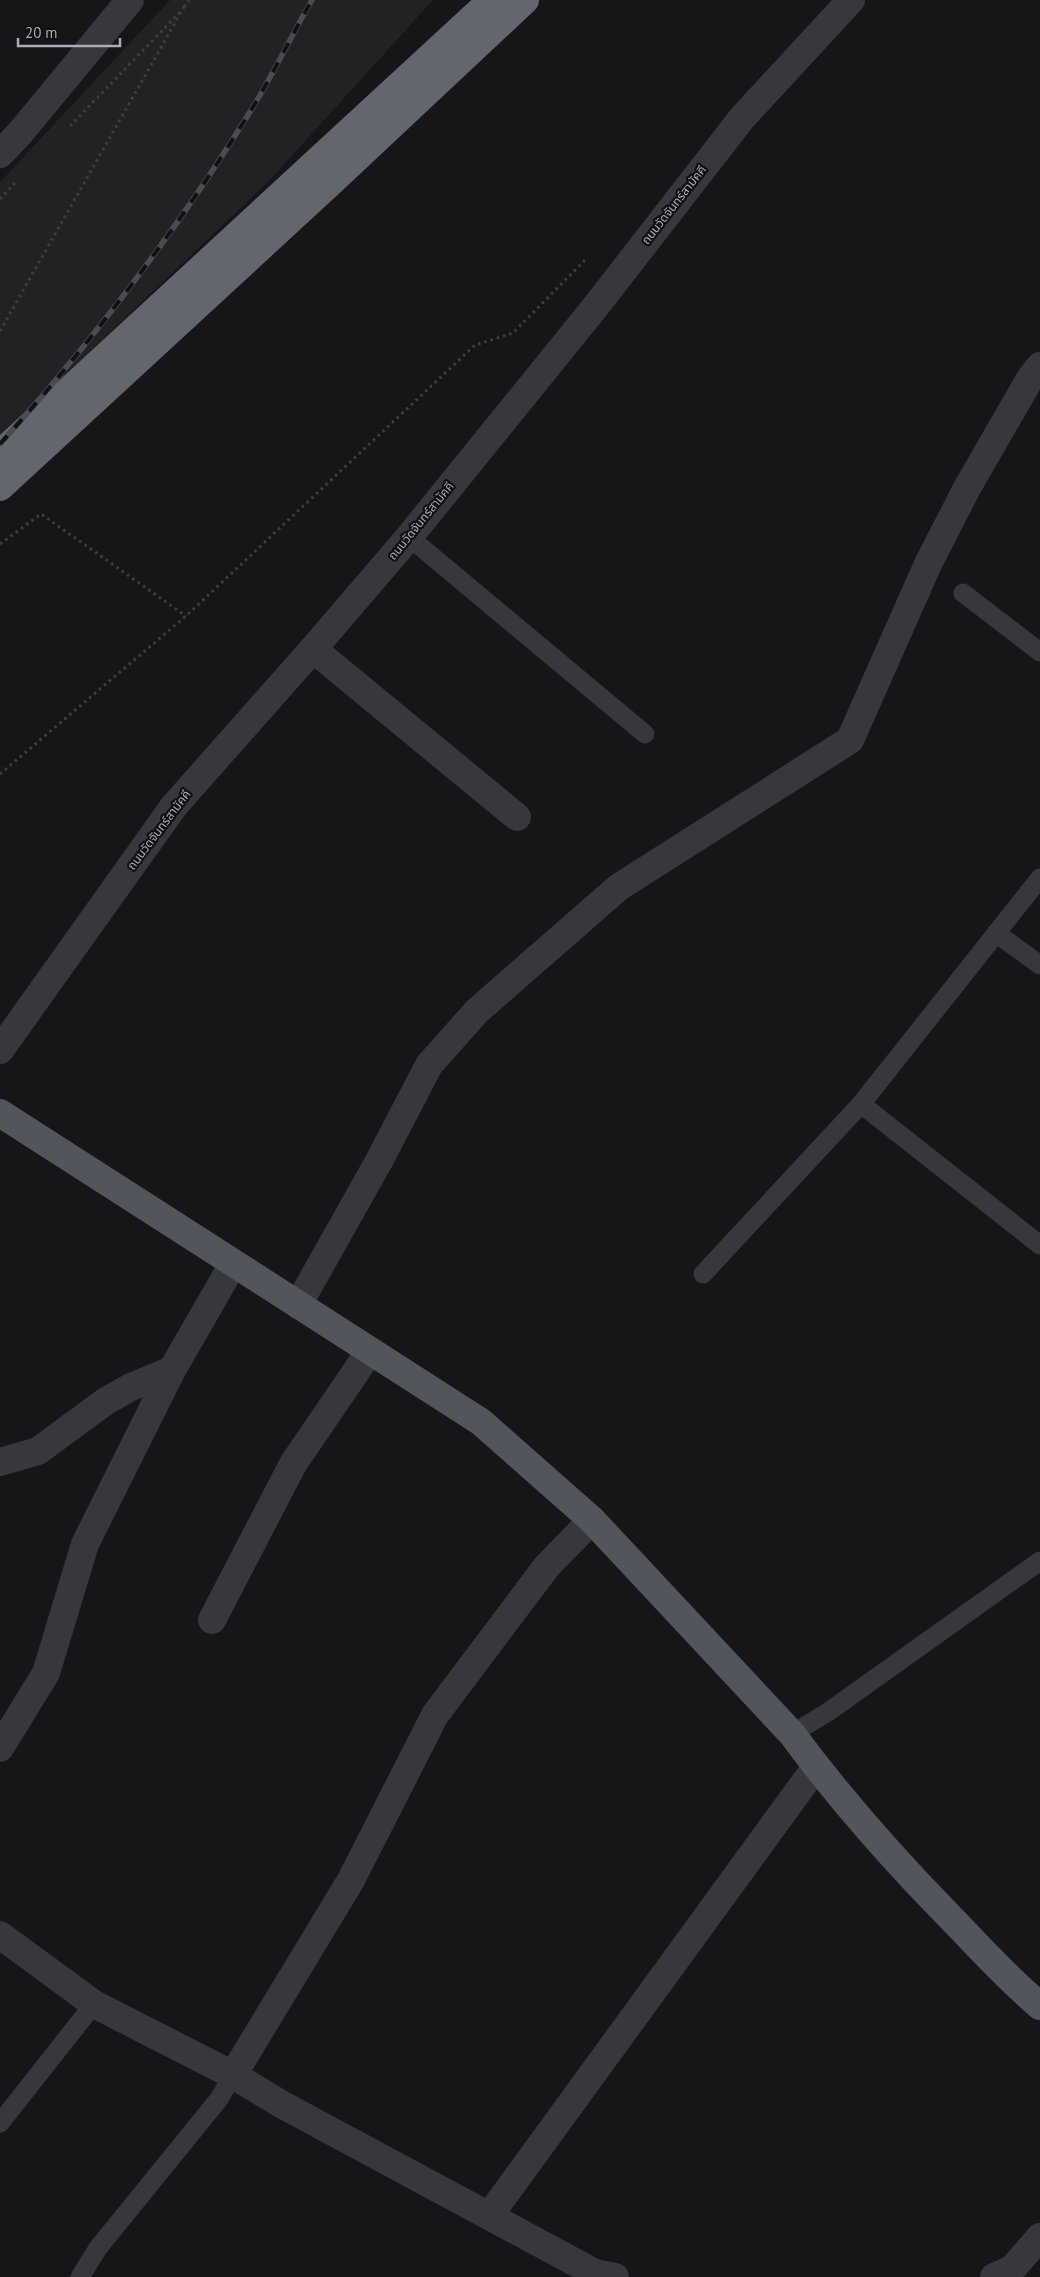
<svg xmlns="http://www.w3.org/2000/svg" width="1040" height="2277" font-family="'PT Sans','Noto Sans Thai',sans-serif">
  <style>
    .built { fill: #222225 }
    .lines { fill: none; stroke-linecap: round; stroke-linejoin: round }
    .path { stroke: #3d3f44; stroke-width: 3; stroke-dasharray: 2.5 4; stroke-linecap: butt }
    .lane { stroke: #37383d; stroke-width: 19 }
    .street { stroke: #37383d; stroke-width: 28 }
    .primary { stroke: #53555c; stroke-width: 28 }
    .highway { stroke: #63666e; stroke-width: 28 }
    .rail-casing { stroke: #4a4c52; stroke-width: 5.5 }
    .rail { stroke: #111113; stroke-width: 4; stroke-dasharray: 11; stroke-linecap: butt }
    .labels { text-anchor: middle; stroke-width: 4.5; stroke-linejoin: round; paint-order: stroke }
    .street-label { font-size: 12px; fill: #a8adb8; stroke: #111113 }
  </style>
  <rect width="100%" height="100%" fill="#161618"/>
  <path class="built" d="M170,0h263l-165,182 -268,255v-255z"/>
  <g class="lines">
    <g class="path">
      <path d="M184,7l5,-7"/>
      <path d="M70,126l110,-114"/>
      <path d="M0,199l15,-16"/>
      <path d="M0,331l184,-324"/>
      <path d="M0,544l41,-30 145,102"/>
      <path d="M0,774l186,-158 289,-271 38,-12 74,-75"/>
    </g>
    <g class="lane">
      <path d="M409,537l236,197"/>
      <path d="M963,593l77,59"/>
      <path d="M996,933l44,32"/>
      <path d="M861,1104l179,141"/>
      <path d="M703,1274l158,-170 179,-226"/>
      <path d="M792,1734l36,-22 212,-151"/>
      <path d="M0,2123l94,-119"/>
      <path d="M80,2277l18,-29 121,-149 14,-24"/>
    </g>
    <g class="street">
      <path d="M0,154l20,-21 110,-133"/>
      <path d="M313,649l204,168"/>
      <path d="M0,1050l174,-244 139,-157 96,-112 187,-231 146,-188 109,-118"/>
      <path d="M298,1305l81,-144 50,-96 48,-54 142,-124 231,-147 78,-176 39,-76 64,-111 9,-11"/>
      <path d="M0,1462l38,-11 68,-50 25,-14 41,-17"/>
      <path d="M212,1620l81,-156 77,-113"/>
      <path d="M0,1748l46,-75 39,-129 87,-174 61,-106"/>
      <path d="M0,1935l94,69 139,71 48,29 314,169 20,4"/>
      <path d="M233,2075l118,-195 84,-165 112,-149 45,-46"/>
      <path d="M489,2216l327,-449"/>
      <path d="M994,2277l18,-8 28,-32"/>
    </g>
    <path class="primary" d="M0,1113l481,309 111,98 200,214c48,65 102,126 159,184 29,30 57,61 89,88"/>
    <g class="highway">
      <path d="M0,454l492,-454"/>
      <path d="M0,487l331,-305 194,-182"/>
    </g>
    <defs>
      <path id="rail" d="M0,444c94,-104 180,-218 253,-337 21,-35 39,-72 59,-107"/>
    </defs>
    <use href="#rail" class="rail-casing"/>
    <use href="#rail" class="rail"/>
  </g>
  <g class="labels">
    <g class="street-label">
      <text transform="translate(674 205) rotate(-52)" y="4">ถนนวัดจันทร์สามัคคี</text>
      <text transform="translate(421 521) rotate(-51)" y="4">ถนนวัดจันทร์สามัคคี</text>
      <text transform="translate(159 830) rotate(-53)" y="4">ถนนวัดจันทร์สามัคคี</text>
    </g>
  </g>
  <path d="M18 38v8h102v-8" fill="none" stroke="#a8adb8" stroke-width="2.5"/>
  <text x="25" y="38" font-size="15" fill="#a8adb8" stroke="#111113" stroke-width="4" paint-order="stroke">20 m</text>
</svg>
